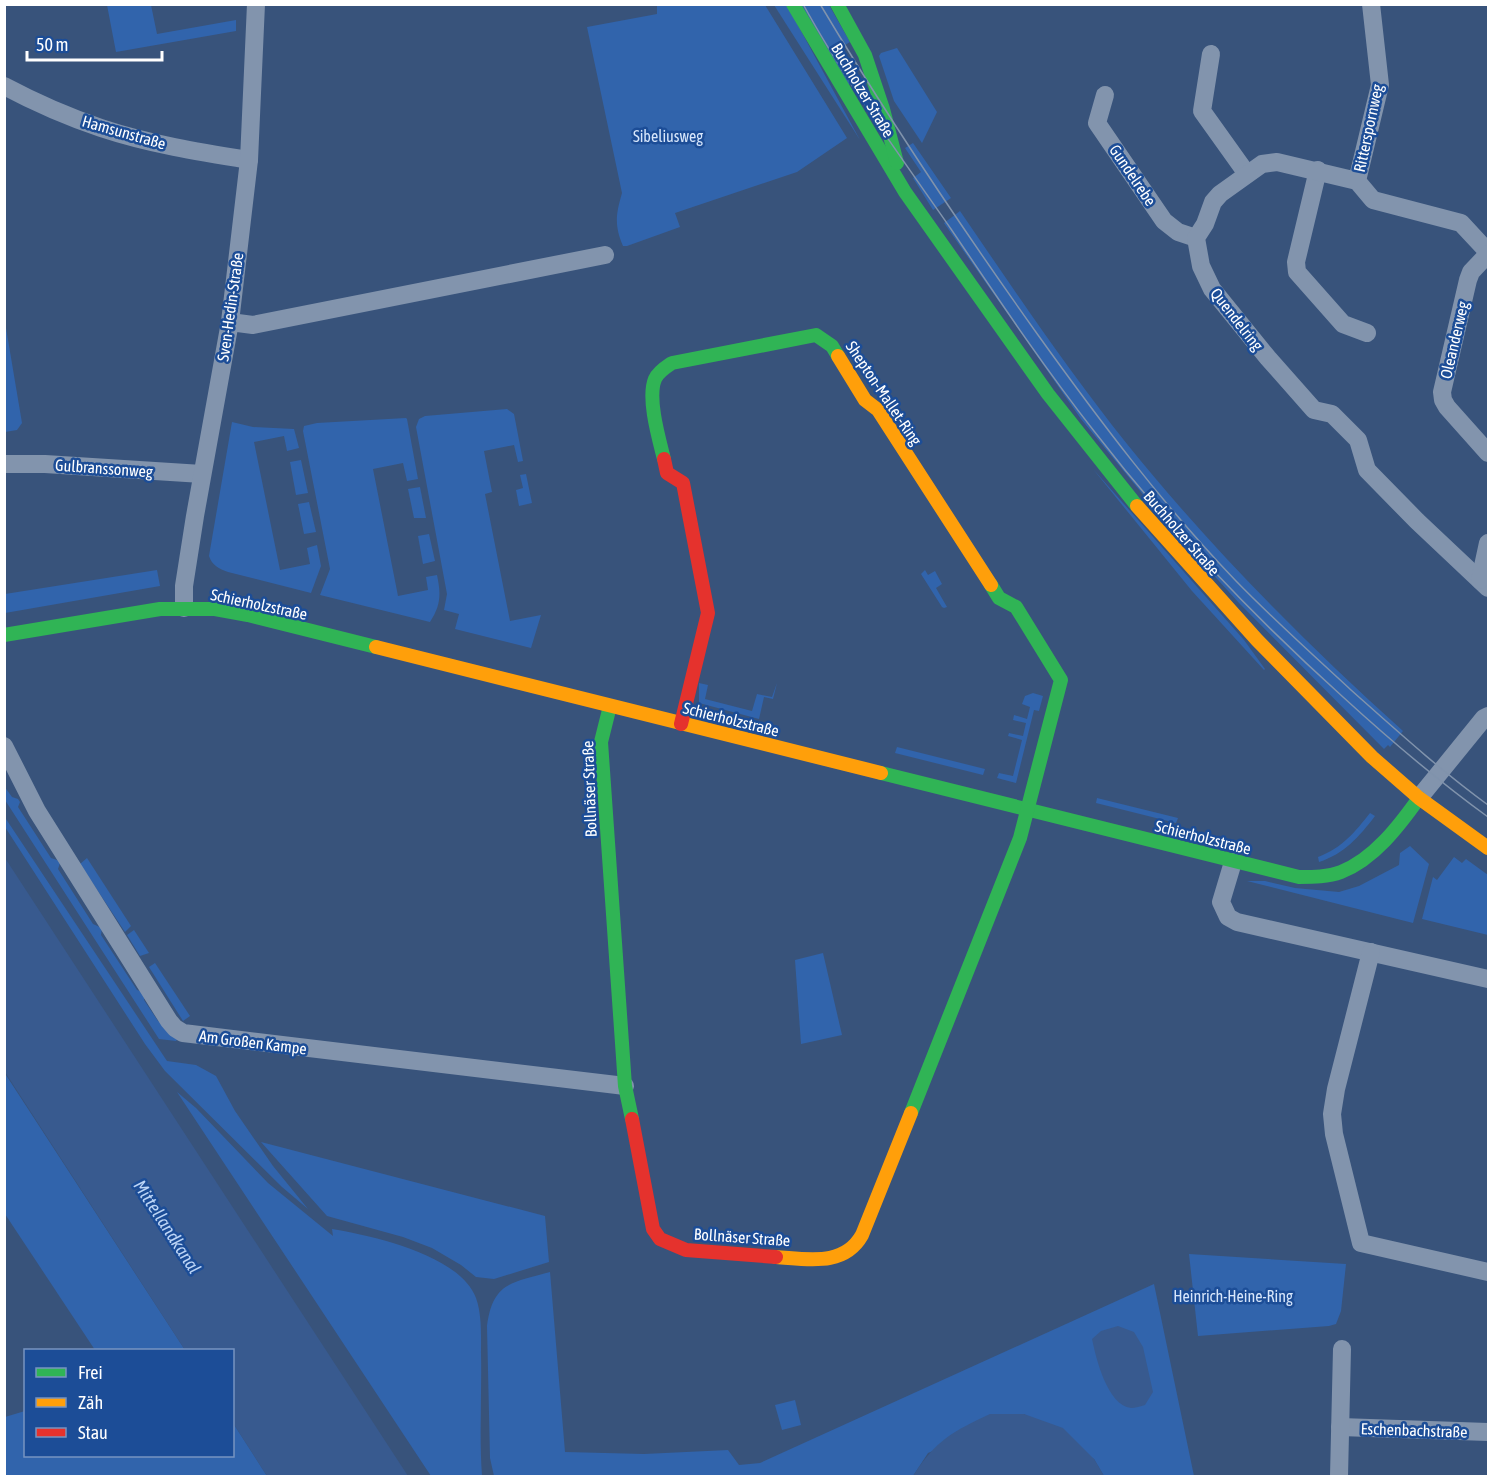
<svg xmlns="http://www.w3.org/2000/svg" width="1493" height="1481" font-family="'Asap Condensed',sans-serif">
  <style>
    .green { fill: #3164ac }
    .water { fill: #385a8f }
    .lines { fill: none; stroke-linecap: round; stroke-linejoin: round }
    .street { stroke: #8294ad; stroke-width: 18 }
    .fast { stroke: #30b455; stroke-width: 14 }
    .slow { stroke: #ff9f0a; stroke-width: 14 }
    .jam { stroke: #e5322d; stroke-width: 14 }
    .tram { stroke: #8093ac; stroke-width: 1.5 }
    .labels { text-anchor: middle; stroke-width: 5; stroke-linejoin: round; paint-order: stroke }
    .street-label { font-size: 16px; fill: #fff; stroke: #1c4d97 }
    .park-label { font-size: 16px; fill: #d7e6fb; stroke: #1c4d97 }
    .water-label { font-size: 18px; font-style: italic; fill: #bdd5f6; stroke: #1c4d97 }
  </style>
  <rect width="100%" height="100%" fill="#38537b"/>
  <g class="green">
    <path d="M107,5h44l6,29 79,-14v11l-120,21z"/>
    <path d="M657,5h108l82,133 -50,34 -122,41 5,14 -53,19h-4c-9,-21 -7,-32 -1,-53l-35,-166 70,-13z"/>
    <path d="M774,5h13l73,135z"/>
    <path d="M800,5h29l21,37 -10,6 20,31 -12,6z"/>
    <path d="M897,48l40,64 -15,31 -28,-42 -15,-45 2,-3z"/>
    <path d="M913,143l38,55 -18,12 -20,-32 8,-6 -16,-24z"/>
    <path d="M960,211c54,79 107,158 167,233 84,104 177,198 276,287l-13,16 -2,-2 -4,4 -145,-146 -71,-78 -87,-106 -137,-196z"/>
    <path d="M5,322l17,101 -5,7 -12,2z"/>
    <path d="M507,409l7,5 9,47 -5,1 -4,-17 -30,6 8,41 -7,2 25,127 31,-6 -10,33 -76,-19 4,-15 -15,-4 3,-16 -31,-167 3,-8 6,-3z"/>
    <path d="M406,418l1,1 11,60 -11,2 -4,-18 -30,6 25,127 30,-6 -2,-13 11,-2c4,19 4,30 -7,47l-110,-27 10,-26 -27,-138 1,-5 13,-3z"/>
    <path d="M232,422l21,5 41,2 5,19 -12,3 -3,-15 -30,6 26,128 30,-6 -3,-16 10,-3 4,21 -10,27 -83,-21c-9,-3 -16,-7 -19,-16z"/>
    <path d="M301,460l7,33 -12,2 -6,-33z"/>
    <path d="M1093,469l151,171 21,29 -1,1 -72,-79z"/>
    <path d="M526,474l6,29 -13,3 -3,-16 7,-2 -3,-13z"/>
    <path d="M420,487l6,31h-12l-6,-29z"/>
    <path d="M309,502l7,30 -12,2 -6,-30z"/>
    <path d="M429,534l6,27 -12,3 -5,-28z"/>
    <path d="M157,570l3,16 -155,27v-19z"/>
    <path d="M925,570l3,5 7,-4 7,13 -6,4 11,19 -3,1 -2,-1 -21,-33z"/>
    <path d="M699,683l9,2 -3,14 47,12 5,-17 15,3 5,-14 -4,16 -9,-2 -5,22 -60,-16z"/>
    <path d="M1033,693l10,3 -4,15 -5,-1 -18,73 -19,-5 2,-5 14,3 9,-36 -14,-4 1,-3 14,3 3,-13 -13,-3 1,-5 13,4 3,-12 -8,-3 3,-8z"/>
    <path d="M897,747l88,22 -2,6 -88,-22z"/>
    <path d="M4,786l8,11 6,2 2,3 -2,5 33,51 6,2 3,3 -2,6 35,55 9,4 -1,7 36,55 7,2 1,3 -1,5 14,21 6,2 14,15 -2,3 -17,-2 -154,-239z"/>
    <path d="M1097,798l81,20 -2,5 -80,-20z"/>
    <path d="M1370,813l5,3c-16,21 -31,38 -56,46l-1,-5c24,-9 37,-25 52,-44z"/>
    <path d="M4,816l163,245 29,4 20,11 19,35 38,55 35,43 -26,-22 -117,-116 -20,-27 -140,-217z"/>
    <path d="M1410,846l19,18 -16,59 -166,-42h18l30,7 44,4 20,-6 40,-21 1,-12z"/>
    <path d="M1454,857l8,6 4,-4 22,16v60l-66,-16 11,-42 4,3z"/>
    <path d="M87,858l44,68 -6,6 -45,-68z"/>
    <path d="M134,930l15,23 -9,3 -13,-21z"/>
    <path d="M823,953l19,82 -41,9 -6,-84z"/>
    <path d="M155,963l35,53 -7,5 -34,-54z"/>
    <path d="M4,1072l181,278h-90l-90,-136z"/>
    <path d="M177,1092l19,16 72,75 65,53 -1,-7c41,7 128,26 144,69 6,17 5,37 5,55 1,41 -2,82 1,123h-51z"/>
    <path d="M261,1142l284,74 4,46 -55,17 -18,-2 -15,-12 -29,-17 -29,-11 -76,-21z"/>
    <path d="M1189,1254l157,10 -5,47 -5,13 -7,2 -131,10z"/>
    <path d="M550,1272l15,180 79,2 84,-4 11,15 21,-2 394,-179 40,192h-90l-10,-17 -70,-45 -96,39 -15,23h-419l-4,-18 -3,-132c6,-44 24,-43 63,-54z"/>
    <path d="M795,1400l6,25 -19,5 -7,-25z"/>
    <path d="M25,1411l1,45h206l1,-33 34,53h-262v-59z"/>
  </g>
  <g class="water">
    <path d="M4,858h1l403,618h-141l-34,-53 -1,-73h-47l-180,-278z"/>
    <path d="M1118,1326l16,6 9,15 10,45 -8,13c-4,1 -10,3 -14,3 -24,-3 -35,-50 -39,-69l9,-8z"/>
    <path d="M990,1414h34l39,14 31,31 10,17h-191c23,-36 39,-44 77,-62z"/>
  </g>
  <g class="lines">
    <g class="street">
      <path d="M1211,54l-9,57 45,63"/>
      <path d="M4,86c32,17 64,31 97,42 48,16 98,24 148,32"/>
      <path d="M1105,95l-8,28 67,98 14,11 18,6"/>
      <path d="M1318,170l-22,92 1,10 46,52 24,9"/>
      <path d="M1357,181l23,-96 -9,-81"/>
      <path d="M1488,252l-27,-29 -88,-23 -16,-19 -80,-19 -15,2 -42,30 -7,8 -8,22 -9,14 5,28 11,23 56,69 46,52 18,4 26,26 9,30 50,51 71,67"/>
      <path d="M1488,254l-17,18 -3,8 -26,112 1,8 4,7 41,46"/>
      <path d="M230,322l23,3 352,-70"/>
      <path d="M5,464h40l157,10"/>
      <path d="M1480,580l8,-37"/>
      <path d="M184,608v-22l11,-70 35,-194 19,-162 7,-156"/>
      <path d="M4,746l33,65 132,210 6,7 8,5 442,53"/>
      <path d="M1419,798l65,-80 4,-2"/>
      <path d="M1233,862l-12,40 7,15 9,5 251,57"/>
      <path d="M1371,952l-35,137 -4,25 2,20 27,109 127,29"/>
      <path d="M1340,1427l148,5"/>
      <path d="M1339,1476l3,-127"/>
    </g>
    <g class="fast">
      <path d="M793,4l112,188 143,202 89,112"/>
      <path d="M837,4l28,51 18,54 14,54"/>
      <path d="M664,459c-5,-20 -17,-61 -9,-80 3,-7 11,-12 17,-16l144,-28 16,11 6,10"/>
      <path d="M4,635l156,-26h55l33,6 128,32"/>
      <path d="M610,706l-9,36 24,344 7,33"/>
      <path d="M881,773l418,104c14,0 29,0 42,-5 33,-13 58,-46 78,-74"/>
      <path d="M911,1113l109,-275 41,-158 -45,-73 -17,-9 -8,-13"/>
    </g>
    <g class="slow">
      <path d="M838,356l27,44 13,10 113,175"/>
      <path d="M1137,506l120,134 115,117 47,41 69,50"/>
      <path d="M376,647l505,126"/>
      <path d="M776,1257c32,2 68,10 86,-22l49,-122"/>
    </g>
    <g class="jam">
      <path d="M664,459l3,14 16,10 25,130 -27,111"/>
      <path d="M632,1119l21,110 7,10 26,11 90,7"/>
    </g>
    <g class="tram">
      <path d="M803,4c42,77 98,153 148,225 46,68 92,137 143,202 74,96 159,185 249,266 47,43 94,83 145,120"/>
      <path d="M820,4c68,114 141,223 218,331 61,85 125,170 198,246 37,38 76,73 115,109 45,40 89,80 137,115"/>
    </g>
  </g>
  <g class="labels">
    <g class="street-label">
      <text transform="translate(863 90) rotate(59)" y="6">Buchholzer Straße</text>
      <text transform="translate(1368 128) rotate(-78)" y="6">Ritterspornweg</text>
      <text transform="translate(124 132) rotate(16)" y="6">Hamsunstraße</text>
      <text transform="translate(1133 175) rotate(56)" y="6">Gundelrebe</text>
      <text transform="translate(230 307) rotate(-82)" y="6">Sven-Hedin-Straße</text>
      <text transform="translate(1237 319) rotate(52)" y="6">Quendelring</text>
      <text transform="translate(1454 340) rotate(-77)" y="6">Oleanderweg</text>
      <text transform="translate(884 393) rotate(56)" y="6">Shepton-Mallet-Ring</text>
      <text transform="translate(104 468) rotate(4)" y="6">Gulbranssonweg</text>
      <text transform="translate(1182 533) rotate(49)" y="6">Buchholzer Straße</text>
      <text transform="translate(259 604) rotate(12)" y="6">Schierholzstraße</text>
      <text transform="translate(731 719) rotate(14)" y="6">Schierholzstraße</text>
      <text transform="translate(589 789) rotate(-92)" y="6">Bollnäser Straße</text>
      <text transform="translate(1203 837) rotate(14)" y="6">Schierholzstraße</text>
      <text transform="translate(253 1042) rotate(7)" y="6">Am Großen Kampe</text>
      <text transform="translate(742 1237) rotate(4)" y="6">Bollnäser Straße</text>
      <text transform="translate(1414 1430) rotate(2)" y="6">Eschenbachstraße</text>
    </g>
    <g class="park-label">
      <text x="668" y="142">Sibeliusweg</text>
      <text x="1233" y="1302">Heinrich-Heine-Ring</text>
    </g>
    <g class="water-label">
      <text transform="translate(167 1227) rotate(57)" y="6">Mittellandkanal</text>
    </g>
  </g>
  <rect width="1493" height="1481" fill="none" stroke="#ffffff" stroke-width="12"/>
  <rect x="24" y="1349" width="210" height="108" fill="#1c4d97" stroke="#7794c1" stroke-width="1.5"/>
  <rect x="36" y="1368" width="30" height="9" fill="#30b455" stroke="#7794c1" stroke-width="1.5"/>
  <text x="78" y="1379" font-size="18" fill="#ffffff">Frei</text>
  <rect x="36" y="1398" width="30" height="9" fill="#ff9f0a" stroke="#7794c1" stroke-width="1.5"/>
  <text x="78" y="1409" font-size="18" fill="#ffffff">Zäh</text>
  <rect x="36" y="1428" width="30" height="9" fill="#e5322d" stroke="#7794c1" stroke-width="1.5"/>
  <text x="78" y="1439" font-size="18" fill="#ffffff">Stau</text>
  <path d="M27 51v9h135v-9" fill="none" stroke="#ffffff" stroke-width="3"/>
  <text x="36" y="51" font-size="18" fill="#ffffff" stroke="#1c4d97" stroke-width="4.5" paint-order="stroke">50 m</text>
</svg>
